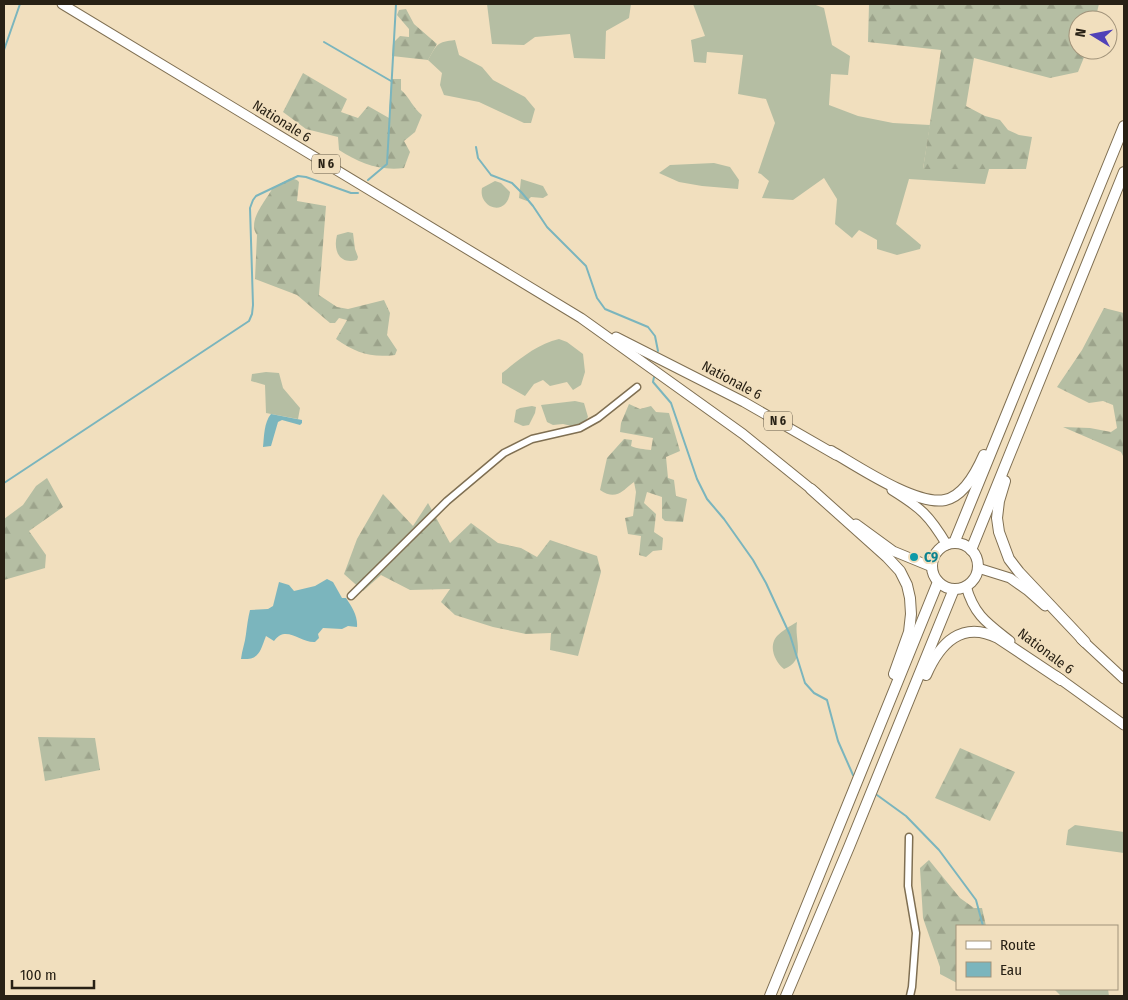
<svg xmlns="http://www.w3.org/2000/svg" width="1128" height="1000" font-family="'Fira Sans Condensed',sans-serif">
  <style>
    .grass { fill: #b5bea3 }
    .forest { fill: url(#forest-firs) }
    .water { fill: #7bb5bd }
    .lines { fill: none; stroke-linecap: round; stroke-linejoin: round }
    .stream { stroke: #7bb5bd; stroke-width: 2 }
    .minor-casing { stroke: #7f6f52; stroke-width: 9 }
    .major-casing { stroke: #7f6f52; stroke-width: 11 }
    .highway-casing { stroke: #7f6f52; stroke-width: 12 }
    .minor { stroke: #fff; stroke-width: 6 }
    .major { stroke: #fff; stroke-width: 9 }
    .highway { stroke: #fff; stroke-width: 10 }
    .culture-dot { fill: #0f9aa8; stroke: #f1dfbe; stroke-width: 2 }
    .labels { text-anchor: middle; stroke-width: 4; stroke-linejoin: round; paint-order: stroke }
    .shield { fill: #f1dfbe; stroke: #645a48; stroke-width: 1 }
    .shield-label { font-size: 12px; font-weight: bold; fill: #282115 }
    .street-label { font-size: 14px; fill: #282115; stroke: #f1dfbe }
    .culture-label { font-size: 14px; font-weight: bold; fill: #0d838f; stroke: #f1dfbe; text-anchor: start }
  </style>
  <defs>
    <pattern id="forest-firs" width="22" height="20" patternUnits="userSpaceOnUse" patternTransform="scale(1.25)"><rect width="22" height="20" fill="#b5bea3"/><path d="M5 1l3.5 6h-7zM16 11l3.5 6h-7z" fill="#9ca38b"/></pattern>
  </defs>
  <rect width="100%" height="100%" fill="#f1dfbe"/>
  <g class="grass">
    <path d="M487,4h144l-2,14 -23,13 -1,28 -31,-1 -4,-24 -35,3 -11,8 -32,-1z"/>
    <path d="M693,4h120l11,4 8,37 18,11 -2,19 -17,-1 -2,31 29,11 35,7 37,2 -7,44h66l-4,15 -76,-5 -13,45 25,21 -1,4 -23,6 -20,-6v-9l-18,-10 -7,8 -17,-14 2,-25 -13,-21 -31,22 -31,-2 7,-17 -8,-7 -3,-1 17,-50 -9,-24 -28,-5 5,-39 -36,-3 -1,11 -12,-1 -3,-22 14,-4z"/>
    <path d="M455,40l4,15 23,12 11,13 32,17 10,12 -4,14h-7l-45,-21 -35,-7 -4,-10 2,-12 -14,-13c9,-16 9,-18 27,-20z"/>
    <path d="M714,163l16,4 9,13 -1,9 -36,-3 -23,-4 -20,-9 11,-8z"/>
    <path d="M521,179l22,7 5,9 -5,3 -12,-1 -4,4 -8,-3z"/>
    <path d="M495,181l6,2 9,9c-3,26 -32,16 -28,-4z"/>
    <path d="M559,339l8,3 16,12 2,18 -4,13 -8,5 -6,-8 -17,4 -7,-6 -9,4 -9,12 -23,-13v-10c18,-14 35,-29 57,-34z"/>
    <path d="M266,372l13,1 4,15 17,20 -2,11 -32,-6 -1,-28 -14,-4 1,-7z"/>
    <path d="M575,401l9,2 4,14 -8,11 -17,-4 -10,1 -6,-3 -6,-17z"/>
    <path d="M532,406l4,1 -1,6 -6,12 -6,1 -9,-4 2,-12 4,-2z"/>
    <path d="M797,622c-3,19 10,38 -13,47 -9,-7 -16,-23 -7,-33 5,-5 13,-10 20,-14z"/>
    <path d="M1075,825l49,7v21l-58,-8 2,-15z"/>
    <path d="M1054,989h54l1,7h-48z"/>
  </g>
  <g class="forest">
    <path d="M869,4h230l-4,16h-17v30h9l-9,22 -28,6 -76,-20 -8,48 19,10 15,4 8,10 11,5 13,2 -6,32h-103l18,-119 -73,-8z"/>
    <path d="M406,9l8,15 23,20 -9,16 -36,-4 1,-13 7,-7 9,1v-8l-12,-14 2,-5z"/>
    <path d="M303,73l44,26 -6,13 17,6 10,-12 21,12 2,-39h10v11c9,8 12,18 21,25l-7,17 -11,9 6,11 -6,16c-25,3 -45,-5 -65,-18l-1,-13 -32,-8 -23,-17z"/>
    <path d="M291,178l6,2 2,2 -2,19 29,5 -7,89 18,12 11,2 36,-9 6,13 -3,22 10,15 -2,5c-24,3 -39,-2 -59,-16l11,-19 -8,-2 -4,5h-5l-33,-28 -42,-16 2,-44c-10,-14 8,-33 15,-46l4,-3z"/>
    <path d="M348,232l5,1 2,16 3,8 -1,3c-18,5 -24,-10 -20,-25z"/>
    <path d="M1104,308l20,5v145l-3,-6 -58,-25 27,1 21,4 6,-4 -4,-23 -10,-4 -14,2 -32,-16 25,-37z"/>
    <path d="M629,404l11,5 11,-3 5,6 13,1 11,38 -14,6 2,21 6,2 2,16 11,3 -4,23 -18,-1 -3,-3v-21l-15,-5 -3,11 12,11 -2,18 9,6 -1,12 -9,1 -7,6 -7,-2 2,-19 -13,-2 -3,-16 8,-2 3,-24 -2,-10c-12,9 -18,19 -34,8l7,-32 17,-19 8,1 -1,6c6,3 13,3 20,4l2,-12 -33,-6 1,-9z"/>
    <path d="M47,478l16,29 -34,24 17,24 -1,13 -41,12v-61l19,-14 13,-19z"/>
    <path d="M383,494l30,32 15,-23 22,40 21,-20 27,20 23,5 16,9 13,-17 47,16 4,16 -23,84 -28,-6 1,-17 -25,1 -33,-7 -38,-12 -14,-13 9,-13 -40,1 -29,-15 -18,16 -19,-17 13,-35z"/>
    <path d="M38,737l57,1 5,32 -55,11z"/>
    <path d="M960,748l55,24 -25,49 -55,-23z"/>
    <path d="M929,860l31,38 14,10h8l4,18h-29v57l-17,-9v-7l-17,-49 -3,-50z"/>
  </g>
  <g class="water">
    <path d="M271,414l31,6v3l-2,2 -18,-5 -4,2 -7,24 -8,1c1,-10 1,-25 8,-33z"/>
    <path d="M327,579l6,3 9,16h4c6,9 12,18 11,29l-9,-1 -6,3 -19,-1 -5,6 1,4 -4,4c-15,1 -29,-18 -41,-1l-8,-5c-6,15 -6,24 -25,23 1,-9 4,-16 5,-25 1,-8 2,-16 4,-24l18,-1 5,-3 6,-24 10,3 5,6 21,-5z"/>
  </g>
  <g class="lines">
    <g class="stream">
      <path d="M324,42l67,39"/>
      <path d="M4,50l16,-46"/>
      <path d="M476,147l2,11 13,17 21,8 10,10 11,13 14,21 39,39 11,32 8,11 43,18 7,9 3,15"/>
      <path d="M368,180l19,-16 9,-160"/>
      <path d="M654,377l-1,5 18,21 26,76 10,20 17,20 29,41 13,23 24,52 15,48 9,10 13,7 11,41 15,34"/>
      <path d="M4,483l245,-162 3,-7 1,-9 -3,-97 3,-8 3,-4 42,-20 8,1 45,16h7"/>
      <path d="M877,795l29,21 33,34 37,50 7,26"/>
    </g>
    <defs>
      <g id="minor">
        <path d="M351,596l96,-95 57,-48 28,-14 48,-11 18,-10 39,-31"/>
        <path d="M909,837l-1,49 8,47 -4,54 -2,9"/>
      </g>
      <g id="major">
        <path d="M62,4l519,314 162,116 73,59"/>
        <path d="M616,337l128,65 92,53"/>
        <path d="M892,490c29,18 37,25 55,55"/>
        <path d="M856,524l37,27 39,16"/>
        <path d="M978,568l32,10 17,12 18,16"/>
        <path d="M966,586c8,29 21,37 44,55"/>
        <path d="M1081,639l43,40"/>
        <path d="M1056,676l68,49"/>
      </g>
      <g id="highway">
        <path d="M831,451c26,15 85,55 114,49 19,-4 32,-29 39,-45"/>
        <path d="M1005,481l-6,20 -2,17 2,14 10,27 10,13 66,70"/>
        <path d="M811,489l76,68 13,14 7,14 3,13 1,16 -2,18 -15,42"/>
        <path d="M954,543l170,-417"/>
        <circle cx="955" cy="566" r="23"/>
        <path d="M971,550l153,-378"/>
        <path d="M926,675c14,-32 36,-55 72,-37l63,42"/>
        <path d="M770,996l168,-414"/>
        <path d="M786,996l63,-149 105,-258"/>
      </g>
    </defs>
    <use href="#minor" class="minor-casing"/>
    <use href="#major" class="major-casing"/>
    <use href="#highway" class="highway-casing"/>
    <use href="#minor" class="minor"/>
    <use href="#major" class="major"/>
    <use href="#highway" class="highway"/>
  </g>
  <circle class="culture-dot" cx="914" cy="557" r="5"/>
  <g class="labels">
    <g class="shield">
      <rect x="312" y="154.5" width="28" height="19" rx="4"/>
      <rect x="764" y="411.5" width="28" height="19" rx="4"/>
    </g>
    <g class="shield-label">
      <text x="326" y="168">N 6</text>
      <text x="778" y="425">N 6</text>
    </g>
    <g class="street-label">
      <text transform="translate(282 121) rotate(32)" y="5">Nationale 6</text>
      <text transform="translate(732 380) rotate(28)" y="5">Nationale 6</text>
      <text transform="translate(1046 651) rotate(37)" y="5">Nationale 6</text>
    </g>
    <g class="culture-label">
      <text x="924" y="562">C9</text>
    </g>
  </g>
  <rect width="1128" height="1000" fill="none" stroke="#282115" stroke-width="10"/>
  <rect x="956" y="925" width="162" height="65" fill="#f1dfbe" stroke="#a1937a"/>
  <rect x="966" y="941" width="25" height="8" fill="#ffffff" stroke="#a1937a"/>
  <text x="1000" y="950" font-size="15" fill="#282115">Route</text>
  <rect x="966" y="962" width="25" height="15" fill="#7bb5bd" stroke="#a1937a"/>
  <text x="1000" y="975" font-size="15" fill="#282115">Eau</text>
  <g transform="translate(1093 35) rotate(280)"><circle r="24" fill="#f1dfbe" stroke="#a1937a"/>
  <path d="M0-4L9 19L0 12L-9 19Z" fill="#5041b8"/>
  <text y="-8" font-size="14" font-weight="bold" text-anchor="middle" fill="#282115">N</text>
  </g>
  <path d="M12 980v8h82v-8" fill="none" stroke="#282115" stroke-width="2.5"/>
  <text x="20" y="980" font-size="15" fill="#282115" stroke="#f1dfbe" stroke-width="4" paint-order="stroke">100 m</text>
</svg>
